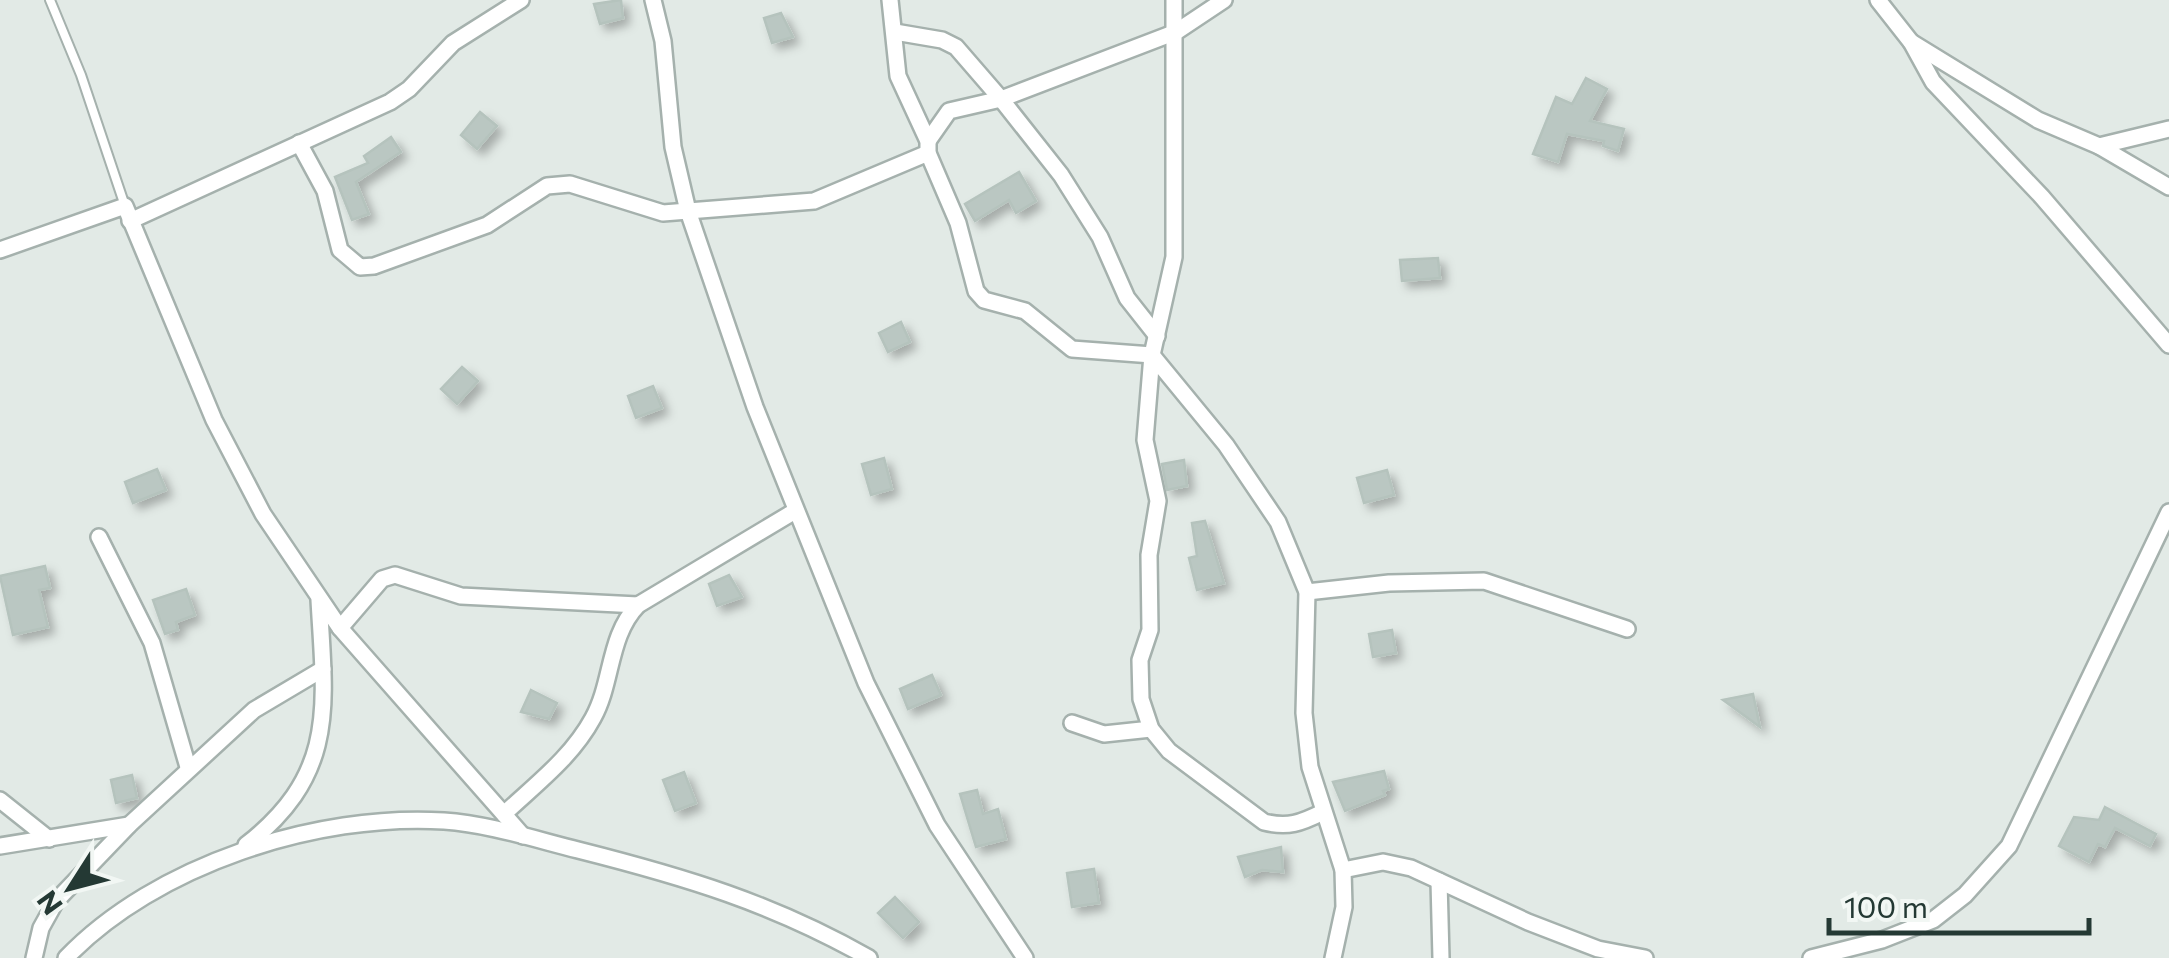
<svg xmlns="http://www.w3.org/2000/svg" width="2169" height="958" font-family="Commissioner,sans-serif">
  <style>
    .building { fill: #bac7c2; stroke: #b5c3bd; stroke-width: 2.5; filter: url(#shadow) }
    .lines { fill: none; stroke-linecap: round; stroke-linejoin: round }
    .service-casing { stroke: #a5b1ad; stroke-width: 12 }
    .minor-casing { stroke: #a5b1ad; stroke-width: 20 }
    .service { stroke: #fff; stroke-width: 8 }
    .minor { stroke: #fff; stroke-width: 15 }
  </style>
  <defs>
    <filter id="shadow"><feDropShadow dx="6" dy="6" stdDeviation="5" flood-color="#0004"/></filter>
  </defs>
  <rect width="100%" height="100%" fill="#e2eae6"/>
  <g class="building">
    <path d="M621,0l2,18 -23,6 -6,-20z"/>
    <path d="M781,13l12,24 -21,6 -8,-25z"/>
    <path d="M1586,78l21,11 -17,32 34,8 -6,22 -15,-5 1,-5 -37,-7 -9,28 -25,-8 23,-57 16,7z"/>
    <path d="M480,112l17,14 -20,23 -16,-14z"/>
    <path d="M391,137l10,15 -45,30 13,32 -17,6 -17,-43 33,-14 -4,-7z"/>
    <path d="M1019,172l17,29 -20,12 -7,-13 -34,21 -10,-17z"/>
    <path d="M1438,258l2,20 -38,3 -2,-21z"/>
    <path d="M901,322l9,20 -22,10 -9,-19z"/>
    <path d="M462,367l16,14 -21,23 -16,-15z"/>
    <path d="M653,386l9,22 -26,10 -8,-22z"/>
    <path d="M884,458l8,31 -21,6 -9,-31z"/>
    <path d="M1184,460l3,26 -20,4 -5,-26z"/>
    <path d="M157,469l9,21 -33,13 -8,-21z"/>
    <path d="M1387,470l7,25 -30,8 -7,-25z"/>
    <path d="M1205,521l19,62 -27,7 -8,-32 8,-2 -5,-33z"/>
    <path d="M45,566l5,22 -11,2 9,37 -35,8 -13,-59z"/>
    <path d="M729,575l13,22 -25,9 -8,-22z"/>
    <path d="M186,589l9,26 -19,7 2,8 -13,4 -12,-34z"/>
    <path d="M1392,630l4,23 -23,4 -4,-23z"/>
    <path d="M932,675l9,20 -33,14 -8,-20z"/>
    <path d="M531,690l26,13 -8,16 -28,-7z"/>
    <path d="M1753,694l7,33 -37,-27z"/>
    <path d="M1384,771l5,18 -6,2 2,4 -40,16 -12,-29z"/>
    <path d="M684,772l12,31 -21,8 -12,-31z"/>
    <path d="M132,775l5,23 -21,5 -5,-23z"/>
    <path d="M977,790l6,24 15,-5 8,30 -30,8 -16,-53z"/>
    <path d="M2105,807l51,27 -6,12 -35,-18 -10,19 -7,-3 -9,18 -30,-16 15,-29 25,3z"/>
    <path d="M1281,847l2,25 -21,-2 -17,7 -7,-20z"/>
    <path d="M1094,869l5,34 -27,4 -5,-34z"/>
    <path d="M895,897l24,25 -16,16 -25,-25z"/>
  </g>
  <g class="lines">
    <defs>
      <path id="service" d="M50,0l31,75 44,131"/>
      <g id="minor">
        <path d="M653,0l10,41 10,106 15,64 67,196 111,276 71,142 88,133"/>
        <path d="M890,0l8,76 30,65v12l30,70 18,68 8,9 41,11 47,38 80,6 74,90 52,77 29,70 -3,121 6,54 33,103 1,37 -11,51"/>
        <path d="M1174,0v257l-22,98 -7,85 13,61 -9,54 1,75 -10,30 1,39 10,30 18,22 95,71c24,6 37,1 59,-10"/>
        <path d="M1878,0l33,42 22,40 109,115 127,148"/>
        <path d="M895,32l47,8 14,7 45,52 60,76 39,62 27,61 30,38"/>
        <path d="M1911,42l127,78 61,26 70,-17"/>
        <path d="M928,141l21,-30 52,-12 175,-67 48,-32"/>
        <path d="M299,143l26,48 15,59 20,17 14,-1 113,-41 60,-39 23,-2 93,29 151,-12 114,-48"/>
        <path d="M2099,146l70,41"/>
        <path d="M130,221l260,-119 19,-13 44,-46 68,-43"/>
        <path d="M0,250l125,-44 89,214 49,94 77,114 183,208"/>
        <path d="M99,537l53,106 36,124"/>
        <path d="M1307,592l82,-9 95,-2 143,48"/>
        <path d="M340,628l42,-49 13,-4 66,21 177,9"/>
        <path d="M1072,723l32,11 47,-5"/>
        <path d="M0,800l49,39"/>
        <path d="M504,814c32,-30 68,-57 89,-96 20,-36 15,-82 45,-113l157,-94"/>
        <path d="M246,845c92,-72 79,-139 73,-245"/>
        <path d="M0,846l129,-21"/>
        <path d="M1343,870l40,-8 28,6 117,54 70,27 47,9"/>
        <path d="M1439,881l2,77"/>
        <path d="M34,958l7,-30 15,-27 73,-76 125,-115 69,-41"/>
        <path d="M66,958c89,-93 251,-145 378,-137 44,3 90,18 134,29 107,27 194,53 291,108"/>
        <path d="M1811,958l71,-18 51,-20 32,-25 44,-49 160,-334"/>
      </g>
    </defs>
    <use href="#service" class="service-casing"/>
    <use href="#minor" class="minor-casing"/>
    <use href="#service" class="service"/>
    <use href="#minor" class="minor"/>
  </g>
  <g transform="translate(70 888) rotate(234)" stroke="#f2f7f4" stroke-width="8" paint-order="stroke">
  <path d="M0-8L18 38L0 25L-18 38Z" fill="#243934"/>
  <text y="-15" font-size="28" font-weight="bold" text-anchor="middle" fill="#243934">N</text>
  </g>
  <path d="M1829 918v15h260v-15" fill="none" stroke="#243934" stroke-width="5"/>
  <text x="1844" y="918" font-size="30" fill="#243934" stroke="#f2f7f4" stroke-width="8" paint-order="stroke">100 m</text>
</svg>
